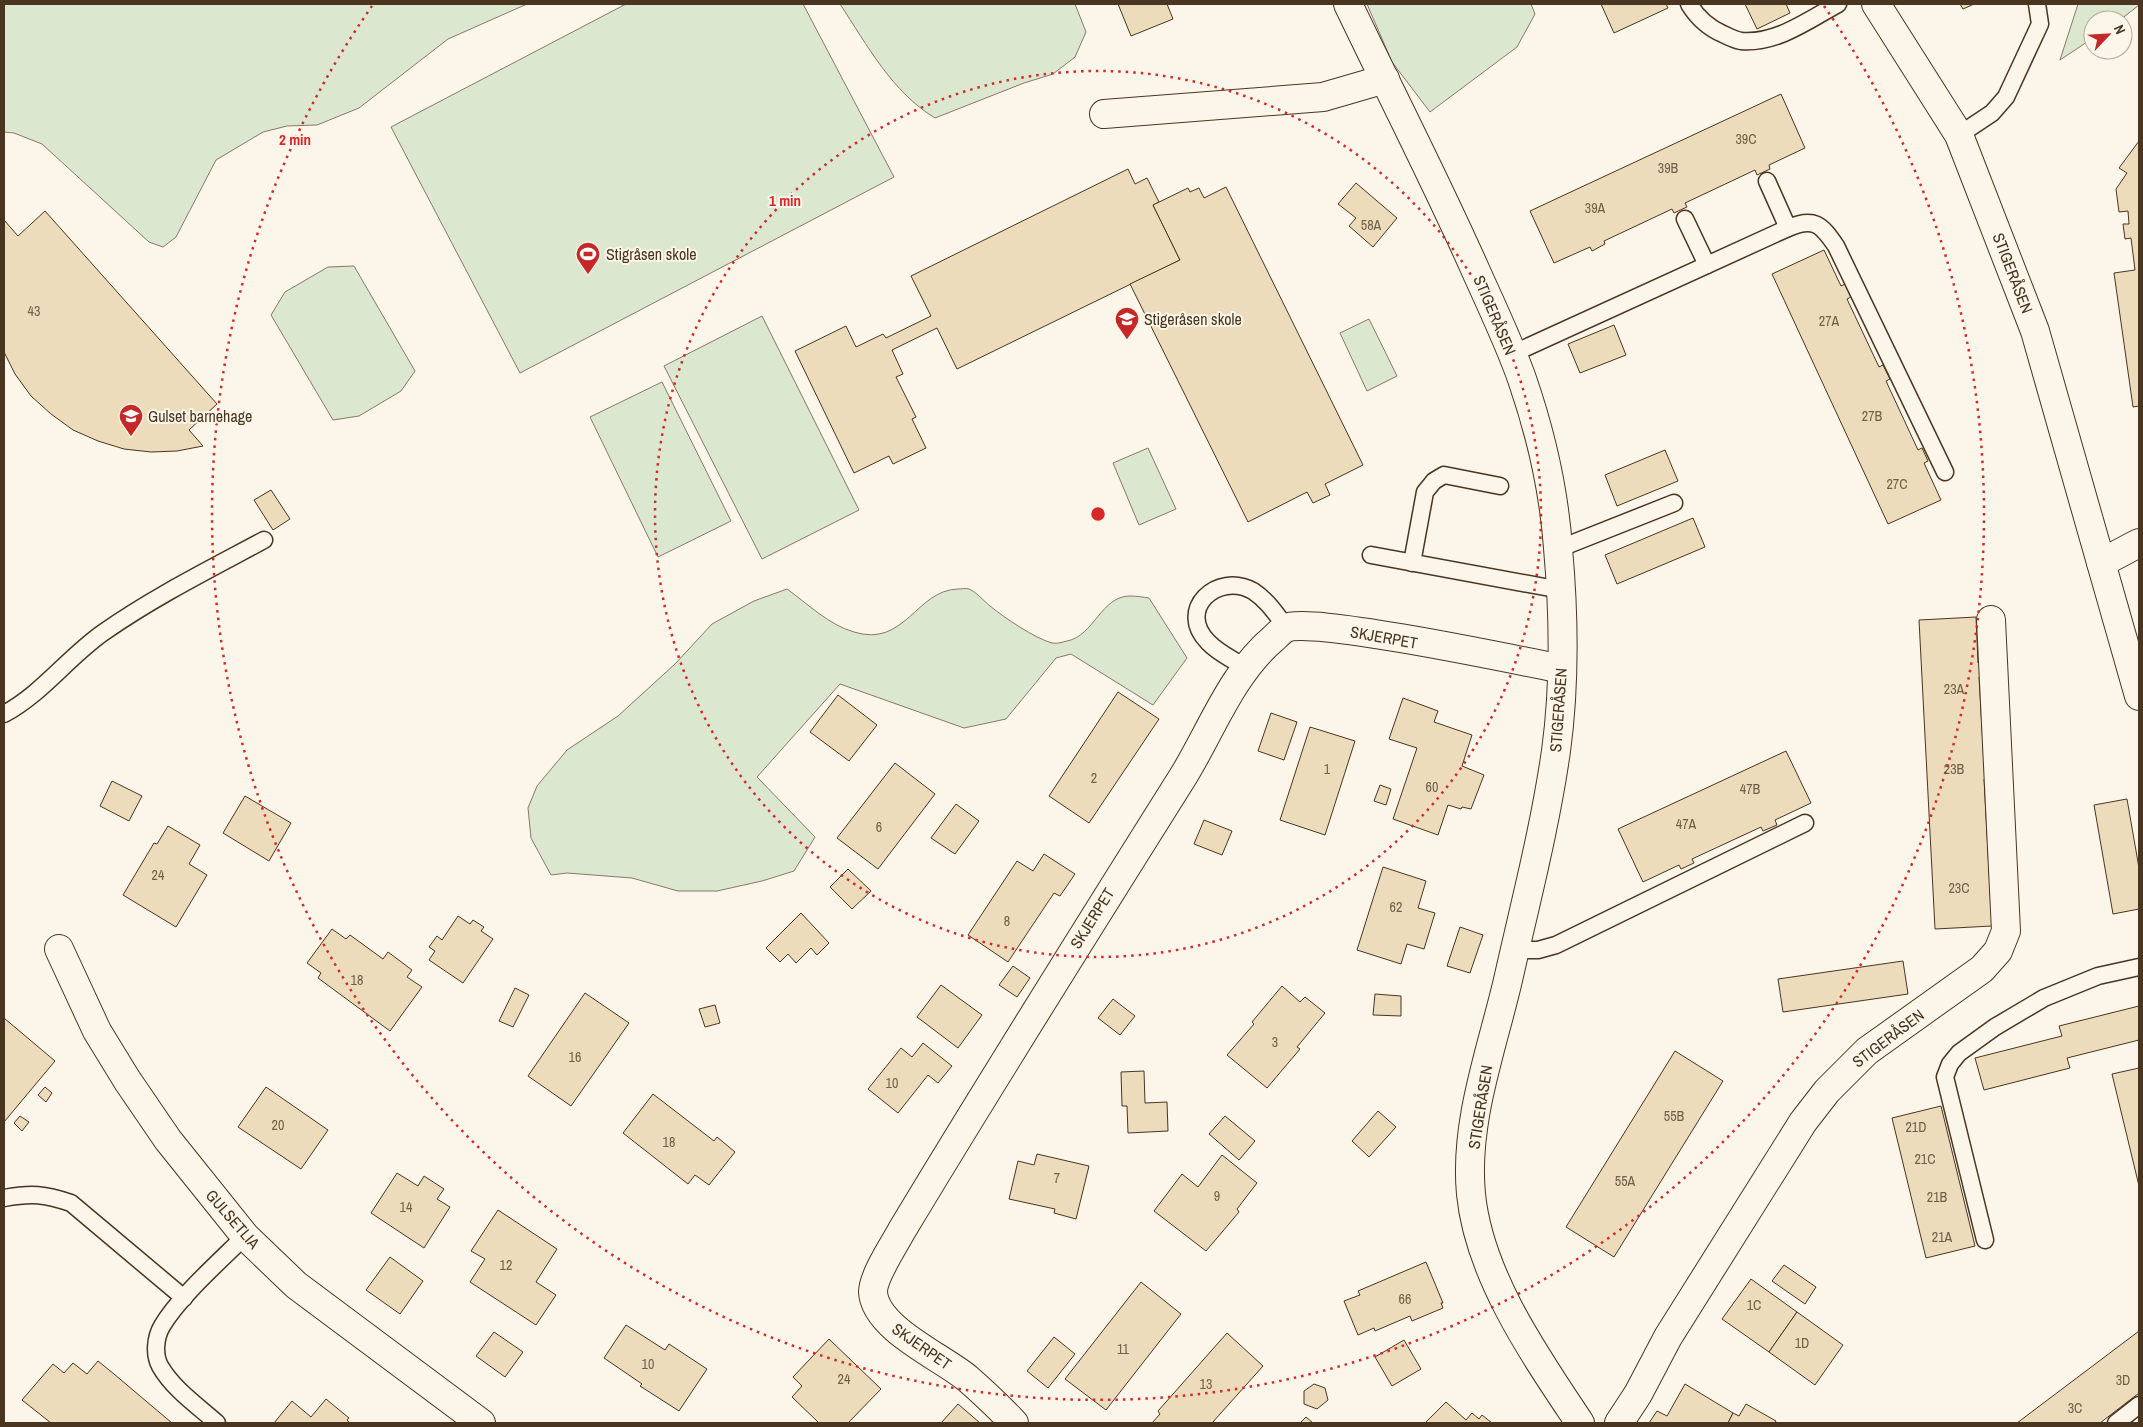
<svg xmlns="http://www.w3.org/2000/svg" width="2143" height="1427" font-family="'Archivo Narrow',sans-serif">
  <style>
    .green { fill: #dce7d0; stroke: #887966 }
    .building { fill: #ecdcbc; stroke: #4a3520 }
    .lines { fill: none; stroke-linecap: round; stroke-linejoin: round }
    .service-casing { stroke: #4a3520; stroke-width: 19 }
    .minor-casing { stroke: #4a3520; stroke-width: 30 }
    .service { stroke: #fbf6e9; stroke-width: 16 }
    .minor { stroke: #fbf6e9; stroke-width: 28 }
    .ring { fill: none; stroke: #d62828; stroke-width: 2.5; stroke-dasharray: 2.5 5 }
    .labels { text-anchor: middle; stroke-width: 4; stroke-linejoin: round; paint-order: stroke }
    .number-label { font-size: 14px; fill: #725f47 }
    .poi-label { font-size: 16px; fill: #4a3520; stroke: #fbf6e9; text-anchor: start }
    .street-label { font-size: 16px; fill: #4a3520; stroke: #fbf6e9 }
    .centre { fill: #d62828; stroke: #fbf6e9; stroke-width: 2.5 }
    .ring-label { font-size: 15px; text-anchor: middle; font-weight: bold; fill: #d62828; stroke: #fbf6e9; stroke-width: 4; stroke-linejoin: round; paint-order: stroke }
  </style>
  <rect width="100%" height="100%" fill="#fbf6e9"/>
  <g class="green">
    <path d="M4,4h523l-79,35 -89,69 -42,17 -30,1 -24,6 -47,28 -40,77 -13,10 -14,-5 -107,-98 -28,-11 -10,-1z"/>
    <path d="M626,4h177l91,173 -374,196 -129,-246z"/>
    <path d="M840,4h235l11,28 -11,25 -22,17 -29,9 -89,35c-43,-26 -68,-73 -95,-114z"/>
    <path d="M1367,4h164l4,10 -18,33 -87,65 -38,-50z"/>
    <path d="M2078,4h61v1l-19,15h-27v18l-33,22z"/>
    <path d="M354,266l61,105 -14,20 -42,25 -26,4 -62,-105 14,-23 43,-25z"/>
    <path d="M762,316l97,194 -97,49 -98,-193z"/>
    <path d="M1369,319l28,57 -30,15 -27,-58z"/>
    <path d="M662,382l69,139 -73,36 -68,-140z"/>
    <path d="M1148,448l28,61 -37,16 -26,-62z"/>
    <path d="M787,589c21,15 42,36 67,43 51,16 62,-42 104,-43 3,0 8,-1 11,0 7,3 15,12 21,17 15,12 44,32 62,37 5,1 11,-1 15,-2 27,-5 34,-45 63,-45 6,0 13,1 19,2l38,60 -34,47 -82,-51 -15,4 -50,61 -42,9 -124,-44 -83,93 58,60 -21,34 -32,10 -45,10h-39l-46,-13 -65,-5 -16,2 -20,-37 -3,-30 9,-22 30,-36 51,-34 57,-52 37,-40 42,-23z"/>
  </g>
  <g class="building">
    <path d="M1118,4h49l6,15 -42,17z"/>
    <path d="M1601,4h65l2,4 -54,25z"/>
    <path d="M1745,4h41l4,9 -33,16z"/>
    <path d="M1960,4h14l-11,5z"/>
    <path d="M1781,94l24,54 -36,17 1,4 -13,6 -2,-5 -70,33 2,4 -13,6 -2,-4 -68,32 1,3 -13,7 -2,-4 -36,16 -24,-52z"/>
    <path d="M2139,141v265l-6,1 -19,-134 21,-3 -4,-32 -6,1 -2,-15h6l-1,-13 -9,1 -3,-23 11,-16 -8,-5z"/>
    <path d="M1128,169l7,15 12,-6 12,24 -6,3 27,55 -223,109 -20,-41 -45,22 11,24 -7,3 20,40 -4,2 14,29 -33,16 -4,-8 -35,17 -59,-122 51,-25 10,21 27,-13 3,4 45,-22 -20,-40z"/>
    <path d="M1356,183l41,35 -24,29 -24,-21 7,-8 -18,-14z"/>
    <path d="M1226,187l137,278 -38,19 5,11 -17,8 -6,-11 -59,30 -118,-238 50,-24 -27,-55 35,-17 2,4 9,-4 5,10z"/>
    <path d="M45,211l172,193 -28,26 14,16 -26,5 -26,1 -27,-3 -26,-8 -25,-11 -22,-16 -20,-18 -16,-22 -11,-22v-132l14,16z"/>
    <path d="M1824,250l17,36 4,-2 6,13 -4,2 32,68 4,-2 7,14 -4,2 32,69 4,-2 6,13 -4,2 17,37 -53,24 -116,-250z"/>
    <path d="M1614,325l12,30 -46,18 -12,-29z"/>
    <path d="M1665,450l13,31 -61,25 -12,-31z"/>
    <path d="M271,490l19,29 -17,11 -19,-30z"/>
    <path d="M1693,518l12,29 -88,37 -12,-29z"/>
    <path d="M1976,617l2,46 4,-1 1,15h-4l5,87h4l1,15h-5l8,147 -57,3 -16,-309z"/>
    <path d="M1118,692l41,27 -70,104 -40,-27z"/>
    <path d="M838,695l39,30 -28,36 -39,-29z"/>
    <path d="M1403,698l35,13 -4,11 38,13 -10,31 22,9 -13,34 -9,-2 -1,2 -13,-4 -10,30 -45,-16 24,-71 -28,-9z"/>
    <path d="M1271,713l26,9 -13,38 -26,-9z"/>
    <path d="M1310,727l45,14 -30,94 -45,-15z"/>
    <path d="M1786,751l25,52 -36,17 2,5 -14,6 -2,-4 -69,32 2,4 -13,6 -2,-4 -36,17 -25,-53z"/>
    <path d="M895,763l40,31 -57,75 -41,-31z"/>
    <path d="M112,781l30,15 -13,25 -29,-15z"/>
    <path d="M1380,785l11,4 -5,16 -12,-4z"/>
    <path d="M245,796l46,27 -22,38 -46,-28z"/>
    <path d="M2127,799l12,69v41l-26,5 -19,-109z"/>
    <path d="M956,804l23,17 -24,33 -24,-16z"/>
    <path d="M1204,820l28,11 -10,24 -28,-11z"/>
    <path d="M168,826l32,19 -11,19 18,11 -31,52 -53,-32 31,-52 3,1z"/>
    <path d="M1044,854l31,20 -15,22 -6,-3 -46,69 -40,-27 49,-74 16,10z"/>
    <path d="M1383,867l43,14 -8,27 17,5 -11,36 -17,-5 -6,20 -44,-14z"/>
    <path d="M848,869l23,22 -19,18 -22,-22z"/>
    <path d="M801,913l28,30 -12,12 -6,-7 -15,15 -8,-9 -8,8 -14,-14z"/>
    <path d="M458,916l12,8 3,-4 11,7 -3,4 12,8 -30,44 -34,-23 6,-9 -6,-4 8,-11 5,4z"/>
    <path d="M1460,927l23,8 -13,38 -23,-7z"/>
    <path d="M332,929l14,10 4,-4 33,24 5,-7 24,18 -5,7 15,10 -32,44 -72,-53 3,-5 -14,-10z"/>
    <path d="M1903,961l5,33 -125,18 -5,-33z"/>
    <path d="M1013,966l17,12 -13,19 -18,-12z"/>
    <path d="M941,985l41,30 -24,33 -41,-31z"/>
    <path d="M1282,986l18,16 5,-5 20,16 -28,34 3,2 -33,39 -40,-33 27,-31 -2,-2z"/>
    <path d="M515,988l14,7 -16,32 -14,-6z"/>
    <path d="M585,993l44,30 -58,83 -43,-30z"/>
    <path d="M1375,994l26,2v20l-28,-1z"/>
    <path d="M1113,999l22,17 -15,19 -22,-17z"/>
    <path d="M715,1005l5,18 -15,4 -6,-18z"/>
    <path d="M2139,1006v34l-72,18 3,10 -86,22 -9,-32 87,-22 -3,-10z"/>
    <path d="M4,1018l51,43 -51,61z"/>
    <path d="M923,1043l29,23 -14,17 -10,-8 -30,38 -30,-24 33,-41 11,9z"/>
    <path d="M1675,1051l48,30 -109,176 -48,-30z"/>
    <path d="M2139,1068v118l-27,-112z"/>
    <path d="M1144,1071l1,32 22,-1 1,29 -40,2 -1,-27h-5l-1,-34z"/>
    <path d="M45,1087l7,6 -6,9 -8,-7z"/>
    <path d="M266,1087l62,43 -27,39 -63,-42z"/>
    <path d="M653,1094l61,47 3,-4 18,15 -26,33 -14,-10 -7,9 -65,-51z"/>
    <path d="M1941,1106l34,140 -49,12 -34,-140z"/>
    <path d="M1378,1111l18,16 -27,30 -17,-16z"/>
    <path d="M20,1116l9,6 -7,9 -8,-8z"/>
    <path d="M1225,1116l30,25 -16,19 -30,-26z"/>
    <path d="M1037,1154l52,12 -13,53 -22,-6 1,-4 -46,-10 9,-38 16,4z"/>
    <path d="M1222,1155l35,28 -20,26 2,3 -33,39 -52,-40 28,-37 16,13z"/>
    <path d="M397,1173l21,13 6,-10 20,13 -7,10 13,8 -26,41 -53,-35z"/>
    <path d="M498,1210l59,39 -21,33 20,13 -20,30 -66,-43 15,-23 -14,-8z"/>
    <path d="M390,1257l33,24 -23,33 -34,-24z"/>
    <path d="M1426,1262l17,41h-2l2,5 -31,13 -2,-5 -35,15 -1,-3 -16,7 -14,-34 16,-6 -2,-4z"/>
    <path d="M1784,1265l32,22 -11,17 -33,-23z"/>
    <path d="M1751,1279l46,33 -28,40 -47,-33z"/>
    <path d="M1141,1282l40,32 -75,96 -41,-31z"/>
    <path d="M1797,1312l46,33 -28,40 -46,-33z"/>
    <path d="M626,1325l39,25 4,-6 38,25 -28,42 -39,-25 2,-2 -38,-26z"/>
    <path d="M2139,1331v62l-39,30h-83z"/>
    <path d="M494,1332l29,20 -18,25 -29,-21z"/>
    <path d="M1227,1333l36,33 -51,57h-60l8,-9 -2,-3z"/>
    <path d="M1054,1337l21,17 -27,34 -21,-17z"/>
    <path d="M829,1339l52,50 -33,34h-29l-27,-26 10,-11 -9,-9z"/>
    <path d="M1404,1340l17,29 -29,17 -17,-29z"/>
    <path d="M98,1361l16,13 58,49h-121l-29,-23 31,-36 11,9 9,-10 14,11z"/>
    <path d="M1314,1384l11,4 3,12 -11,9 -13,-5v-13z"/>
    <path d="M1685,1384l48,29 -5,10h-79l8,-12 10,5z"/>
    <path d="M326,1399l23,19 -2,2 3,3h-76l18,-22 19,16z"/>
    <path d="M1446,1402l20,18 6,-7 7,6 3,-4 10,8h-67z"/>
    <path d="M958,1404l22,19h-39z"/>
    <path d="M1746,1404l30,17 -1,2h-47l5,-10 6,3z"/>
    <path d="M1306,1417l7,6h-13z"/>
  </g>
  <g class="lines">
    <defs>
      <g id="service">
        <path d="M1689,4c8,13 20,24 34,30 6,3 12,6 18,7 36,3 67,-21 97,-37"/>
        <path d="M1959,135l33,-22 14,-16 34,-73 -3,-20"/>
        <path d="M1767,181l21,47"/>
        <path d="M1685,219l22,46"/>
        <path d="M1512,354l276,-126c26,-11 33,-4 48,18l109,226"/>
        <path d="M1558,549l116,-46"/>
        <path d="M1371,555l190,35"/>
        <path d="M1412,563l13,-71 9,-11 10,-6 56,11"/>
        <path d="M1246,668c-12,-8 -28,-15 -38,-26 -32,-32 9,-71 45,-51 14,9 23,23 33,36"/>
        <path d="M4,714c39,-21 64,-57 100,-82 50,-35 106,-63 160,-92"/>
        <path d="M1514,950h24l18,-5 249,-122"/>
        <path d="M4,1198c28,-5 40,-4 67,5l113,95"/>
        <path d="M1985,1240l-40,-163 5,-13 9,-11 36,-26 49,-29 54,-22 41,-9"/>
        <path d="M217,1423c-19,-17 -44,-34 -57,-57 -6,-11 -5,-28 2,-40 17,-29 58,-65 83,-90"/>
        <path d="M2116,1423l23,-18"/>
      </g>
      <g id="minor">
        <path d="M1348,4c42,88 87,175 127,265 16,36 34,73 47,110 19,55 32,112 36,169 6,67 7,137 -2,203 -11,77 -31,153 -48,229 -16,69 -44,142 -37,214 8,82 65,163 109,229"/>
        <path d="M1876,4l83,131 76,196 104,365"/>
        <path d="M1104,114l219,-17 62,-18"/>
        <path d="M2101,563l38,-20"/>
        <path d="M59,949l38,82 30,49 41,60 77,96 51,49 185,138"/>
        <path d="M1014,1423c-15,-16 -31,-31 -47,-45 -27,-22 -92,-50 -94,-86 0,-16 21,-47 29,-62 92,-153 187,-304 282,-455 28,-46 48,-102 90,-137 3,-3 8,-8 12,-10 23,-12 236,33 276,41"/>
        <path d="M1619,1423l19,-29 30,-57 135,-215 24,-31 40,-40 115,-82 16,-18 8,-20 -15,-311"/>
      </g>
    </defs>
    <use href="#service" class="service-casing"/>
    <use href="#minor" class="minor-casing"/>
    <use href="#service" class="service"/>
    <use href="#minor" class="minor"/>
  </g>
  <g class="ring">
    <circle cx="1098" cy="514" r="443"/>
    <path d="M1824 6A886 886 0 1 1 372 6"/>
  </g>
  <defs>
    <symbol id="stadium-pin" viewBox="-11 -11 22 30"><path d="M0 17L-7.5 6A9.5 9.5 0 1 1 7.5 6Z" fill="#c62828" stroke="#fbf6e9"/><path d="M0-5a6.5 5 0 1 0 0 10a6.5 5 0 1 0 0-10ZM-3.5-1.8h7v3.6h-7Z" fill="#fff"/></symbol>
    <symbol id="school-pin" viewBox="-11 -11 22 30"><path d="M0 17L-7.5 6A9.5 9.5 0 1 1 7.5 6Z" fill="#c62828" stroke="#fbf6e9"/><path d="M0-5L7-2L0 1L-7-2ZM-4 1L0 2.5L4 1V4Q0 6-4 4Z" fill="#fff"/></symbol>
  </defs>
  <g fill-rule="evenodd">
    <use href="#stadium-pin" x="574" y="240" width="28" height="38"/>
    <use href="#school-pin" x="1113" y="305" width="28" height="38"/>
    <use href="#school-pin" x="117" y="402" width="28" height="38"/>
  </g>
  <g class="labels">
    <g class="number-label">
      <text x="1746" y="144">39C</text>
      <text x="1668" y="173">39B</text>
      <text x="1595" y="213">39A</text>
      <text x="1371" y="230">58A</text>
      <text x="34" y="316">43</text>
      <text x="1829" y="326">27A</text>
      <text x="1872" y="421">27B</text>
      <text x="1897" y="489">27C</text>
      <text x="1954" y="694">23A</text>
      <text x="1327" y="774">1</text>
      <text x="1954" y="774">23B</text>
      <text x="1094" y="783">2</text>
      <text x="1432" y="792">60</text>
      <text x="1750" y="794">47B</text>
      <text x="1686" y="829">47A</text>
      <text x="879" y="832">6</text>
      <text x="158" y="880">24</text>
      <text x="1959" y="893">23C</text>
      <text x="1396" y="912">62</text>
      <text x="1007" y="926">8</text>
      <text x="357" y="985">18</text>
      <text x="1275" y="1047">3</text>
      <text x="575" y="1062">16</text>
      <text x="892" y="1088">10</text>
      <text x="1674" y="1121">55B</text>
      <text x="278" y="1130">20</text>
      <text x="1916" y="1132">21D</text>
      <text x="669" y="1147">18</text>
      <text x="1925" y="1164">21C</text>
      <text x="1057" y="1183">7</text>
      <text x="1625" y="1186">55A</text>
      <text x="1217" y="1201">9</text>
      <text x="1937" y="1202">21B</text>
      <text x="406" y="1212">14</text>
      <text x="1942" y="1242">21A</text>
      <text x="506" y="1270">12</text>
      <text x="1405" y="1304">66</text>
      <text x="1754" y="1310">1C</text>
      <text x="1802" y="1348">1D</text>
      <text x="1123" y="1354">11</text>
      <text x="648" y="1369">10</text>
      <text x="844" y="1384">24</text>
      <text x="2123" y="1385">3D</text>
      <text x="1206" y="1389">13</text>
      <text x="2075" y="1413">3C</text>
    </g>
    <g class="poi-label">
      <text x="606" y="260">Stigråsen skole</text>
      <text x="1144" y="325">Stigeråsen skole</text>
      <text x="148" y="422">Gulset barnehage</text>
    </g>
    <g class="street-label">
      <text transform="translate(2013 273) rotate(69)" y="6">STIGERÅSEN</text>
      <text transform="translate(1495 315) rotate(67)" y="6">STIGERÅSEN</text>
      <text transform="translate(1384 637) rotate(10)" y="6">SKJERPET</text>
      <text transform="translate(1558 710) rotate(-86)" y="6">STIGERÅSEN</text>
      <text transform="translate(1092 918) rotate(-58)" y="6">SKJERPET</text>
      <text transform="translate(1888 1038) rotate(-37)" y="6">STIGERÅSEN</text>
      <text transform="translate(1480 1107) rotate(-81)" y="6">STIGERÅSEN</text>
      <text transform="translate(233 1219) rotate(49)" y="6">GULSETLIA</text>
      <text transform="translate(922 1346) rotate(35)" y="6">SKJERPET</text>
    </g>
  </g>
  <circle cx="1098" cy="514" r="8" class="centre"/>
  <g class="ring-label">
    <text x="295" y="145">2 min</text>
    <text x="785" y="206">1 min</text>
  </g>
  <rect width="2143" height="1427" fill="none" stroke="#4a3520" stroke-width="10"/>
  <g transform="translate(2108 35) rotate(65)"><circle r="24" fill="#fbf6e9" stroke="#b4a999"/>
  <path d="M0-4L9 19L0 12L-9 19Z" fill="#c62828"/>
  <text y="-8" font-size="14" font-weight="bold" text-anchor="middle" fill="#4a3520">N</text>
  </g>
</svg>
